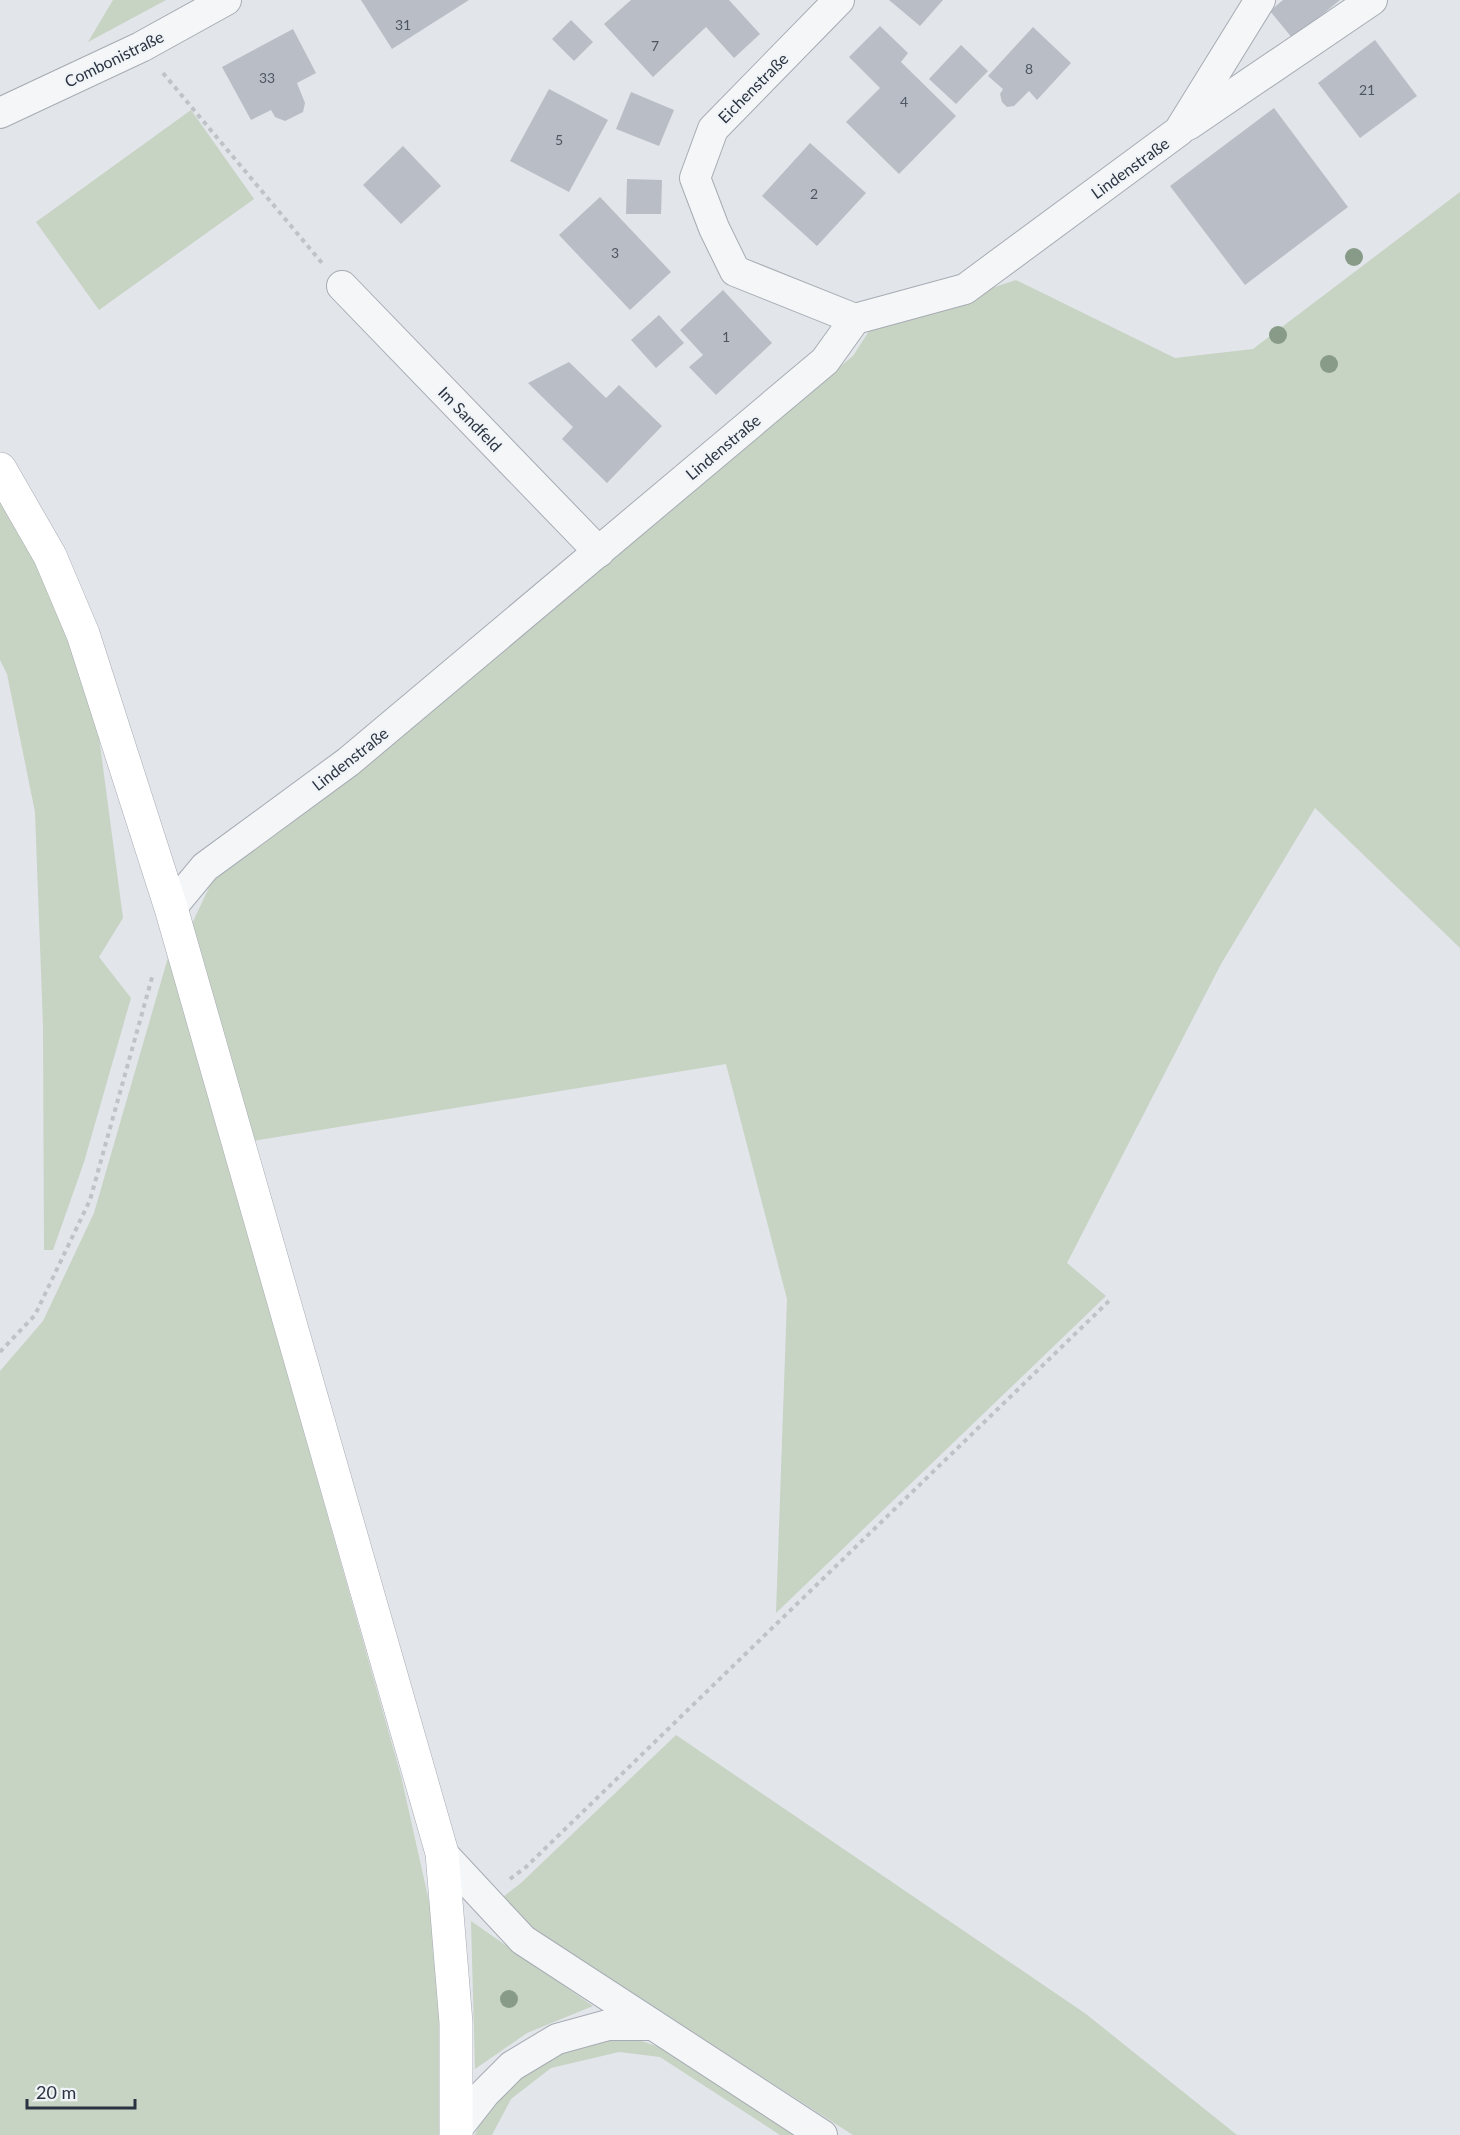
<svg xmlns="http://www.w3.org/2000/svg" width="1460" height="2135" font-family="Lato,sans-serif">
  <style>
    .green { fill: #c7d3c3 }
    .building { fill: #b9bec6 }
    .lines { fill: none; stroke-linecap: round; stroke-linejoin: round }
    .street-casing { stroke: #a7acb4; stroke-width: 32 }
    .secondary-casing { stroke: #a7acb4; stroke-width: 34 }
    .path { stroke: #bfc3c8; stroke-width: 4; stroke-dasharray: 4.5 4.5; stroke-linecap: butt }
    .street { stroke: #f4f6f8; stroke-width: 30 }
    .secondary { stroke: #fff; stroke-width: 33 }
    .tree { fill: #889a88 }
    .labels { text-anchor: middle; stroke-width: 4.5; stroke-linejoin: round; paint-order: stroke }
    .number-label { font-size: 14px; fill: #4e5662 }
    .street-label { font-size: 16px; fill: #2a3341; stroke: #f1f4f7 }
  </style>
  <rect width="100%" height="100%" fill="#e2e5ea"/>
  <g class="green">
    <path d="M113,0h53l-78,42z"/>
    <path d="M191,110l63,89 -155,111 -63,-88z"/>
    <path d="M1460,192v756l-145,-140 -94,156 -154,299 39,33 -330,317 11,-314 -61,-235 -474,77 -62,-213 23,-49 640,-523 18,-28 145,-48 159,78 78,-9z"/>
    <path d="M0,499l45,80 52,143 26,196 -24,39 32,41 -47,164 -31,88h-9l-1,-224 -8,-214 -28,-138 -7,-14z"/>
    <path d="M169,954l232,822 38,170v189h-439v-764l43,-50 51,-108z"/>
    <path d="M676,1735l410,279 151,121h-384l-322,-206 -32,-29 22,-17z"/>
    <path d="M471,1921l122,85 -66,27 -52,36z"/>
    <path d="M632,2038l40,13 127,84h-19l-120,-78 -41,-5 -68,16 -40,31 -19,36h-17l11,-30 51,-46 39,-17z"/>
  </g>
  <g class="building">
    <path d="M361,0h108l-77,49z"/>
    <path d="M631,0h98l31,34 -26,24 -28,-31 -53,50 -49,-53z"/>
    <path d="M889,0h54l-23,26z"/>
    <path d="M1283,0h57l-47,39 -23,-28z"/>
    <path d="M571,20l22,22 -19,19 -22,-22z"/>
    <path d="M880,26l28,27 -7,9 55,54 -57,58 -53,-52 34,-34 -31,-31z"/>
    <path d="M1033,27l38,36 -34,37 -8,-9 -15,15 -7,1 -5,-5 -2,-8 3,-5 -15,-13z"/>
    <path d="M293,29l23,44 -19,10 8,20 -2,9 -18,9 -10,-4 -4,-7 -20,10 -29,-53z"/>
    <path d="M1375,40l42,56 -57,42 -42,-55z"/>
    <path d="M961,45l27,26 -32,33 -27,-25z"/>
    <path d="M549,89l59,31 -39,72 -59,-31z"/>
    <path d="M631,92l43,18 -15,36 -43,-17z"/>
    <path d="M1274,108l74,99 -103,78 -75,-99z"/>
    <path d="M810,143l56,50 -49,53 -55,-50z"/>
    <path d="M403,146l38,40 -40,38 -38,-39z"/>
    <path d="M627,179l35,1 -1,34h-35z"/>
    <path d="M600,197l71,75 -41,38 -71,-75z"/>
    <path d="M723,290l49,53 -56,52 -27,-28 14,-12 -23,-25z"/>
    <path d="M659,315l25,28 -28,25 -25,-28z"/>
    <path d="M569,362l37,36 13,-13 43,41 -55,57 -45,-44 11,-12 -45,-44z"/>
  </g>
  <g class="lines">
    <defs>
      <g id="street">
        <path d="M839,0l-126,129 -18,49 19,50 21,43 120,48"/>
        <path d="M0,113l141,-66 85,-47"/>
        <path d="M1188,125l184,-125"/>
        <path d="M342,286l257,266"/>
        <path d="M171,908l34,-41 143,-105 477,-401 30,-42 110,-30 214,-158 81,-131"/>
        <path d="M442,1853l81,87 299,195"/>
        <path d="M456,2130l29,-37 27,-27 45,-27 51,-14h45"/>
      </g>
      <path id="secondary" d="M0,469l50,87 33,78 88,274 271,945 14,170v112"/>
    </defs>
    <use href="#street" class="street-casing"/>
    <use href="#secondary" class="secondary-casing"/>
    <g class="path">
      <path d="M163,73l159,190"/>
      <path d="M0,1352l35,-37 55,-115 63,-226"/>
      <path d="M510,1879l16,-12 583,-566"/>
    </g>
    <use href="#street" class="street"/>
    <use href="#secondary" class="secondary"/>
  </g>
  <g class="tree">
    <circle cx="1354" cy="257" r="9"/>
    <circle cx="1278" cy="335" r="9"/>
    <circle cx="1329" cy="364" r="9"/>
    <circle cx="509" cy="1999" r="9"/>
  </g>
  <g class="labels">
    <g class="number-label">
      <text x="403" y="30">31</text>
      <text x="655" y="51">7</text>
      <text x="1029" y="74">8</text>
      <text x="267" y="83">33</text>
      <text x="1367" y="95">21</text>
      <text x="904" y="107">4</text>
      <text x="559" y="145">5</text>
      <text x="814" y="199">2</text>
      <text x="615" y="258">3</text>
      <text x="726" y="342">1</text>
    </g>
    <g class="street-label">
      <text transform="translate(114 59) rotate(-26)" y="6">Combonistraße</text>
      <text transform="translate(753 88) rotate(-45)" y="6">Eichenstraße</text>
      <text transform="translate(1130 168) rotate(-36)" y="6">Lindenstraße</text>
      <text transform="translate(470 419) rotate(46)" y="6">Im Sandfeld</text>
      <text transform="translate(723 447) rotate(-40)" y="6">Lindenstraße</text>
      <text transform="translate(350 759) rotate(-38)" y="6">Lindenstraße</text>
    </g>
  </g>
  <path d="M27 2099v9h108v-9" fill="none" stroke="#2a3341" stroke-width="3"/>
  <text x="36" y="2099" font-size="18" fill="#2a3341" stroke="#f1f4f7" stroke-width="4.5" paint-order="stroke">20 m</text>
</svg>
